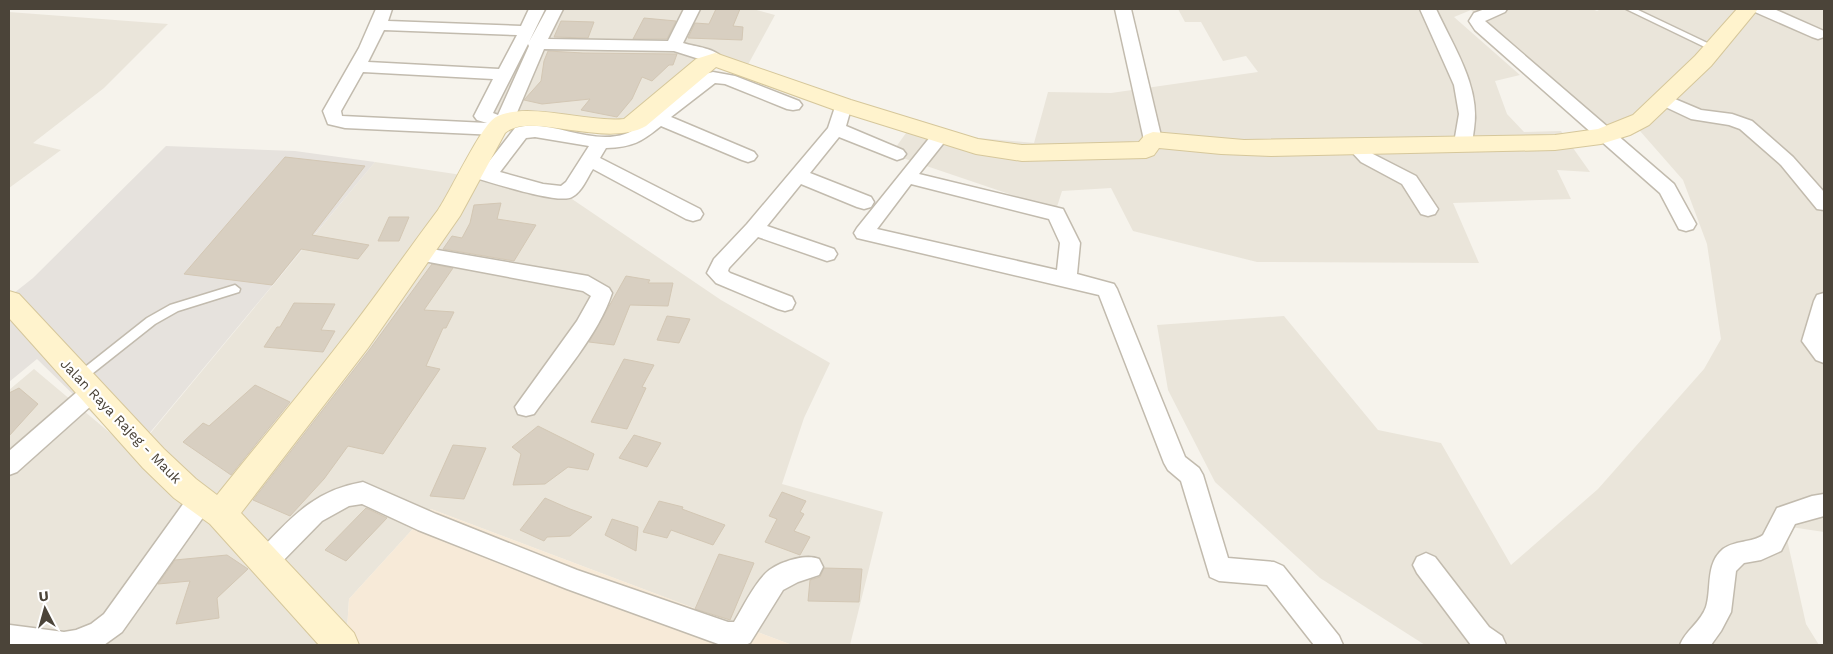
<svg xmlns="http://www.w3.org/2000/svg" width="1833" height="654" font-family="'Work Sans',sans-serif">
  <style>
    .residential { fill: #eae5da }
    .commercial { fill: #f7ead8 }
    .industrial { fill: #e6e2dd }
    .building { fill: #d8cfc1; stroke: #d3c7b4 }
    .lines { fill: none; stroke-linecap: round; stroke-linejoin: round }
    .lane-casing { stroke: #c2bbae; stroke-width: 3 }
    .street-casing { stroke: #c2bbae; stroke-width: 3 }
    .secondary-casing { stroke: #d6c79b; stroke-width: 2 }
    .lane { fill: #fff; fill-rule: evenodd }
    .street { fill: #fff; fill-rule: evenodd }
    .secondary { fill: #fff3cd; fill-rule: evenodd }
    .labels { text-anchor: middle; stroke-width: 4.5; stroke-linejoin: round; paint-order: stroke }
    .street-label { font-size: 14px; fill: #4b4439; stroke: #fff }
  </style>
  <rect width="100%" height="100%" fill="#f6f3ec"/>
  <g class="residential">
    <path d="M542,9h211l22,6 -31,57 -31,-11 -82,72 -140,-15z"/>
    <path d="M1178,9h414l5,2 4,-2h223v523l-40,-6 22,98 13,21h-394l-105,-67 -105,-96 -47,-92 -11,-65 127,-9 94,114 63,13 70,122 87,-76 106,-120 17,-30 -14,-95 -24,-64 -43,-49 -29,5 -96,-84 -44,-42 -17,7 66,58 -25,6 12,33 17,18 37,-1 29,41 -33,-2 14,29 -118,4 26,60 -222,-1 -124,-31 -22,-43 -49,3 -6,19 -165,-56 25,-35 52,18 66,6 14,-51 63,1 147,-21 -12,-16 -23,5 -22,-39h-16z"/>
    <path d="M9,12l159,12 -64,64 -71,55 28,7 -52,38z"/>
    <path d="M375,162l107,16 87,19 152,103 109,63 -26,55 -22,66 101,28 -33,133h-58l-361,-136 -82,90 -3,46h-337v-255l25,-21 100,84z"/>
  </g>
  <path class="commercial" d="M431,509l361,136h-446l3,-46z"/>
  <path class="industrial" d="M166,146l129,5 80,11 -242,291 -96,-94 -28,23v-85l24,-19z"/>
  <g class="building">
    <path d="M716,9h24l-7,17 10,1 -1,13 -54,-2 7,-15 14,1z"/>
    <path d="M644,18l32,3 -9,18h-34z"/>
    <path d="M561,21l33,1 -6,16 -34,-1z"/>
    <path d="M548,51l35,2 94,1 -4,11h-4l-17,16 -10,-4 -10,22 -15,18 -36,-7 9,-11 -48,5 -18,-4 17,-19 3,-20z"/>
    <path d="M285,157l80,9 -53,69 57,10 -11,14 -57,-10 -29,36 -88,-11z"/>
    <path d="M501,203l-4,16 39,6 -22,36 -71,-12 9,-13 10,2 8,-15 4,-18z"/>
    <path d="M389,217h20l-10,24h-21z"/>
    <path d="M432,264l21,4 -29,42 30,2 -8,16h-3l-17,38 14,3 -57,85 -35,-8 -24,33 -34,37 -37,-16 117,-151z"/>
    <path d="M626,276l24,4 -2,3h25l-5,23 -38,-1 -16,40 -25,-3z"/>
    <path d="M294,303l41,1 -14,26 14,1 -12,21 -59,-5 13,-20h3z"/>
    <path d="M667,316l23,3 -11,24 -22,-3z"/>
    <path d="M624,359l30,6 -12,22 4,1 -19,41 -36,-7z"/>
    <path d="M255,385l35,17 -59,73 -48,-33 20,-19 6,3z"/>
    <path d="M19,388l19,16 -29,32v-43z"/>
    <path d="M538,426l56,28 -6,16 -20,-3 -23,17 -32,1 8,-31 -9,-7z"/>
    <path d="M634,435l27,8 -14,24 -28,-9z"/>
    <path d="M453,445l33,3 -22,51 -34,-3z"/>
    <path d="M782,492l24,9 -6,11 4,2 -10,17 16,6 -10,18 -35,-13 12,-23 -8,-3z"/>
    <path d="M545,498l25,11 22,8 -22,19 -23,1 -3,4 -24,-11z"/>
    <path d="M659,501l24,6 -1,2 43,16 -12,20 -42,-15 -4,8 -24,-6z"/>
    <path d="M366,508l21,10 -41,43 -21,-11z"/>
    <path d="M612,519l26,8 -2,24 -31,-16z"/>
    <path d="M719,554l35,9 -24,57 -35,-11z"/>
    <path d="M227,555l21,14 -31,29 2,20 -43,6 14,-43 -32,3 17,-24z"/>
    <path d="M824,568l38,1 -3,33 -51,-1 2,-21 10,-3z"/>
  </g>
  <g class="lines">
    <defs>
      <g id="lane">
        <path d="M1626,9h10l84,40 -1,2h-6z"/>
        <path d="M235,285l5,4 -1,3 -61,19 -23,13 -72,57h-8l-2,-3 2,-3 72,-57 23,-13z"/>
      </g>
      <g id="street">
        <path d="M376,9h16l-4,12 133,5 8,-17h16l-16,33 18,-33h16l-15,30 120,2 16,-32h16l-17,34c13,4 33,5 40,16l-2,4 -6,1 -41,-13 -130,-2 -31,73 -3,4 -6,2 -2,5 -6,2 -151,-7 -17,-4 -5,-13 36,-63zM384,30l133,5 -18,34 -131,-7zM528,44l1,2 -31,69 -5,-2zM363,72l130,7 -19,37 3,4 10,3 -145,-7 -1,-5z"/>
        <path d="M1115,9h16l31,131 -3,4 -6,2 -6,-2 -3,-4z"/>
        <path d="M1420,9h16c17,37 45,78 38,120 -1,6 -1,13 -5,18l-6,2 -6,-2 -3,-4 5,-29 -5,-29z"/>
        <path d="M1485,9h22l-2,3 -20,9 189,163 22,40 -3,5 -7,2 -7,-2 -19,-36 -185,-163 -6,-9 5,-8z"/>
        <path d="M1753,9h21l50,22v6l-6,2 -6,-2 -57,-25z"/>
        <path d="M713,72l22,4 64,25 3,4 -3,4 -6,1 -6,-1 -62,-25 -10,-1 -44,34 83,35 3,4 -3,4 -6,2 -6,-2 -81,-34c-20,16 -28,21 -55,22l-6,10 100,51 3,5 -3,5 -7,2 -7,-2 -93,-50c-6,9 -11,23 -21,28 -13,8 -85,-16 -103,-21l-2,-4 2,-4 7,-2 8,2 31,-40c36,-10 74,18 110,6 8,-2 13,-8 19,-13 21,-16 43,-43 69,-49zM535,137l54,9 -23,36 -5,4 -18,-2 -43,-12 26,-34z"/>
        <path d="M1663,94l38,16 31,4 20,7 41,36 31,35v18l-7,-1 -36,-44 -41,-36 -11,-4 -38,-6 -34,-16 -3,-4 3,-4z"/>
        <path d="M843,100l6,1 3,4 -6,21 57,24 3,4 -3,4 -6,2 -58,-23 -29,36 61,24 3,5 -3,5 -7,2 -7,-2 -56,-23 -34,42 67,23 3,5 -3,5 -7,2 -69,-24 -29,31 -1,3 2,2 62,24 3,6 -3,6 -7,2 -7,-2 -62,-26 -9,-10 7,-14 33,-35 81,-96 9,-27z"/>
        <path d="M941,129l6,2 3,4 -31,39 144,35 17,34 -3,31 37,10 3,5 68,168 14,11 4,7 25,83 46,4 9,4 56,70 4,9h-29l-47,-60 -48,-4 -9,-4 -29,-96 -13,-11 -4,-7 -65,-168 -242,-57 -3,-5 3,-5 78,-97zM911,184l138,35 11,24 -3,27 -180,-41z"/>
        <path d="M1357,142l6,2 10,10 43,22 22,33 -3,5 -7,2 -7,-2 -19,-30 -41,-22 -13,-14 3,-4z"/>
        <path d="M420,247l168,29 21,12 3,5c-13,41 -52,85 -78,121l-8,2 -8,-2 -3,-7 62,-86 14,-25 -8,-5 -170,-32 -3,-5 3,-5z"/>
        <path d="M1824,293v70l-8,-3 -14,-19 12,-40 3,-6z"/>
        <path d="M93,382l8,3 3,6 -3,6 -84,75 -8,3v-24l76,-66z"/>
        <path d="M363,482l73,32 141,56 151,52h6c9,-15 18,-34 30,-47 10,-12 41,-22 55,-16l4,8 -4,8 -21,7 -15,8 -33,53 -5,2h-24l-154,-56 -149,-59 -56,-26 -13,2 -27,15 -49,50 -9,4 -9,-4 -4,-8 4,-8c35,-35 56,-64 108,-73z"/>
        <path d="M200,490l9,3 3,8 -3,8 -87,123 -18,13h-95l1,-20 54,7 12,-2 15,-6 13,-10 87,-121z"/>
        <path d="M1824,494v22l-29,8 -14,27 -20,9 -17,3 -8,8 -5,41 -10,19 -10,14h-31c5,-14 21,-23 26,-38 6,-19 -1,-43 17,-58 12,-9 29,-6 40,-14l14,-27 35,-12z"/>
        <path d="M1426,553l9,4 54,70 13,9 4,9h-35l-54,-72 -4,-8 4,-8z"/>
      </g>
      <path id="secondary" d="M1737,9h21l-47,57 -62,59 -19,10 -29,9 -46,6 -284,6 -50,-2 -62,-6 -5,7 -8,3 -124,3 -46,-7 -141,-44 -119,-43 -70,59c-41,23 -116,-15 -141,7l-45,83 -92,132 -127,165 113,120 5,12h-40l-109,-121 -36,-26 -31,-30 -134,-150v-27l10,3 145,155 32,30 21,16c44,-55 89,-108 131,-163 31,-40 60,-82 90,-122 13,-19 43,-85 58,-93 31,-16 92,6 128,2l72,-60 19,-6 136,47 127,39 44,6 117,-3 6,-7 8,-3 91,8 311,-5 43,-6 35,-14 62,-59z"/>
    </defs>
    <use href="#lane" class="lane-casing"/>
    <use href="#street" class="street-casing"/>
    <use href="#secondary" class="secondary-casing"/>
    <use href="#lane" class="lane"/>
    <use href="#street" class="street"/>
    <use href="#secondary" class="secondary"/>
  </g>
  <g class="labels">
    <g class="street-label">
      <text transform="translate(121 421) rotate(46)" y="5">Jalan Raya Rajeg - Mauk</text>
    </g>
  </g>
  <rect width="1833" height="654" fill="none" stroke="#4b4439" stroke-width="20"/>
  <g transform="translate(45 609) rotate(354)" stroke="#ffffff" stroke-width="4" paint-order="stroke">
  <path d="M0-4L9 19L0 12L-9 19Z" fill="#4b4439"/>
  <text y="-8" font-size="14" font-weight="bold" text-anchor="middle" fill="#4b4439">U</text>
  </g>
</svg>
